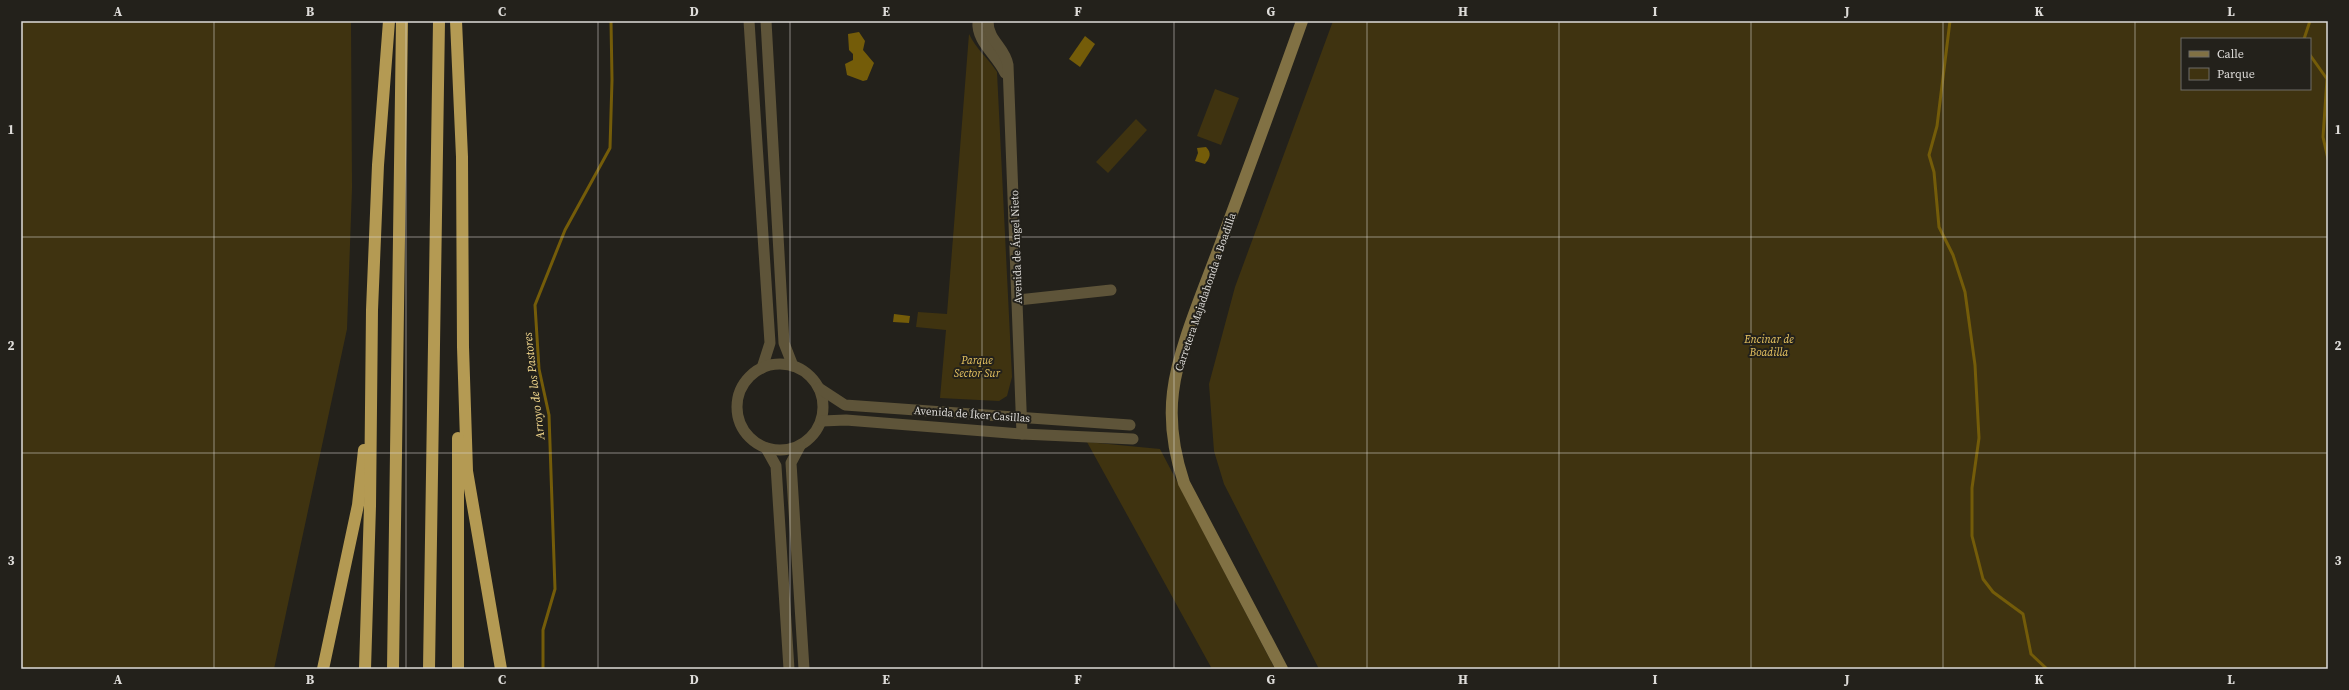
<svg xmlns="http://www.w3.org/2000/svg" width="2349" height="690" font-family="'Source Serif 4',serif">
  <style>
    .green { fill: #3f3310; fill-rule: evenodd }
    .water { fill: #745c09 }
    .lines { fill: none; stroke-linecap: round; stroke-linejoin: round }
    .stream { stroke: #745c09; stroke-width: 3 }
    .street { stroke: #5e5439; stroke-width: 11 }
    .secondary { stroke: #817144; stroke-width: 12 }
    .highway { stroke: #b49a53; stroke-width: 12 }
    .grid { fill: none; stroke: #dedcd9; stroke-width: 1; stroke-opacity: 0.55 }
    .labels { text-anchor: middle; stroke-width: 4; stroke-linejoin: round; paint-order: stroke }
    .street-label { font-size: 11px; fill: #dedcd9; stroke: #23211b }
    .park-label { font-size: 11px; font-style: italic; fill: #eac662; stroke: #23211b }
    .water-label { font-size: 12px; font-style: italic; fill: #f9dd90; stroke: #23211b }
    .neatline { fill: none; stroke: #dedcd9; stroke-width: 1.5 }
    .grid-label { font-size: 13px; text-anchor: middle; font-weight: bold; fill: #dedcd9 }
  </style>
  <rect width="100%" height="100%" fill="#23211b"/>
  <g class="green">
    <path d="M21,21h330l1,167 -5,141 -73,340h-253z"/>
    <path d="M1333,21h995v648h-1009l-95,-185 -10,-33 -5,-67 26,-97zM2182,39h128v50h-128z"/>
    <path d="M969,34c7,15 19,24 28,38l15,305 -5,19 -8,5 -59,-3 6,-68 -30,-3 2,-15 29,2z"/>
    <path d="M1215,89l24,9 -18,47 -24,-9z"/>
    <path d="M1136,119l11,11 -39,43 -12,-11z"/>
    <path d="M1087,442l73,7 115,220h-63z"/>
  </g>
  <g class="water">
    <path d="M859,32l6,9 -2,9 11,13 -7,17 -4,1 -16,-6 -2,-11 8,-4v-6l-4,-4 -1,-16z"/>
    <path d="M1085,36l10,8 -15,23 -11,-8z"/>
    <path d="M1206,147c6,6 4,11 -1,17l-10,-3 3,-8 -1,-5z"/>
    <path d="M894,314l16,2 -1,7 -16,-1z"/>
  </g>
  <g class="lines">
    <g class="stream">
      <path d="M1950,21l-13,105 -8,29 5,17 5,55 14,28 12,37 10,73 4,73 -7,50v48l11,43 10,13 30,22 8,40 16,15"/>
      <path d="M2304,39l6,-18"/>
      <path d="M2310,55l17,24 -4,58 5,22"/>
      <path d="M543,669v-39l12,-41 -6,-174 -10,-46 -4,-64 30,-75 45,-82 2,-68 -1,-59"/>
    </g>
    <g class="street">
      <path d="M749,21l21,322 -8,25"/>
      <path d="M766,21l18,322 9,23"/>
      <path d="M978,21c-2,21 19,34 27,52"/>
      <path d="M988,21c0,20 17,26 20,44l14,369"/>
      <path d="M1018,300l93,-10"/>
      <circle cx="780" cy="407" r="43"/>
      <path d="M819,388l26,17 285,20"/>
      <path d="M822,421l24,-1 176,14 111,5"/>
      <path d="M800,446l-9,17 13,206"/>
      <path d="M766,448l10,18 13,203"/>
    </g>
    <path class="secondary" d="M1282,669l-98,-186c-10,-30 -15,-59 -11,-91 5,-42 28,-96 43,-136 29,-78 58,-156 86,-235"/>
    <g class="highway">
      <path d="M456,21l6,136 1,190 4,124 34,198"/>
      <path d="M458,438v231"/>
      <path d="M323,669l35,-164 6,-55"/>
      <path d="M365,669l5,-163 2,-196 6,-145 11,-144"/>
      <path d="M393,669l9,-648"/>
      <path d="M429,669l10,-648"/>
    </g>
  </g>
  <path class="grid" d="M214,21v648M406,21v648M598,21v648M790,21v648M982,21v648M1174,21v648M1367,21v648M1559,21v648M1751,21v648M1943,21v648M2135,21v648M21,237h2307M21,453h2307"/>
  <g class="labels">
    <g class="street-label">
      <text transform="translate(1016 247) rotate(-92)" y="4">Avenida de Ángel Nieto</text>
      <text transform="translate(1205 292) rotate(-71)" y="4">Carretera Majadahonda a Boadilla</text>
      <text transform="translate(972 414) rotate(4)" y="4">Avenida de Íker Casillas</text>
    </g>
    <g class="park-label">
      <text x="1769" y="343">Encinar de<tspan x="1769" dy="13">Boadilla</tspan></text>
      <text x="977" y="364">Parque<tspan x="977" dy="13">Sector Sur</tspan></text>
    </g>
    <g class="water-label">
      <text transform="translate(534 386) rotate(-97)" y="4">Arroyo de los Pastores</text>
    </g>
  </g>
  <rect width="2349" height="690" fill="none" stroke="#23211b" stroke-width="44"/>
  <rect x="2181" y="38" width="130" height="52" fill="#23211b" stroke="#6e6c67"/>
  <rect x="2189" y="51" width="20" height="6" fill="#817144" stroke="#6e6c67"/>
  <text x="2217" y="58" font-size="12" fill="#dedcd9">Calle</text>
  <rect x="2189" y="68" width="20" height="12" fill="#3f3310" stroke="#6e6c67"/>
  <text x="2217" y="78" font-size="12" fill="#dedcd9">Parque</text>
  <rect x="22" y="22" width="2305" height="646" class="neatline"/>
  <g class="grid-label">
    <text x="118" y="16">A</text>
    <text x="310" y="16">B</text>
    <text x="502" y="16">C</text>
    <text x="694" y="16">D</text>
    <text x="886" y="16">E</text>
    <text x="1078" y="16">F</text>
    <text x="1271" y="16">G</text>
    <text x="1463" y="16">H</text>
    <text x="1655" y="16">I</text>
    <text x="1847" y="16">J</text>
    <text x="2039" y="16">K</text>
    <text x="2231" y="16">L</text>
    <text x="11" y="134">1</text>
    <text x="2338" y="134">1</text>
    <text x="11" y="350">2</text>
    <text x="2338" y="350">2</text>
    <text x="11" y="565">3</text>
    <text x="2338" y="565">3</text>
    <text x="118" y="684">A</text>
    <text x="310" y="684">B</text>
    <text x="502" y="684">C</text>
    <text x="694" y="684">D</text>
    <text x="886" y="684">E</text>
    <text x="1078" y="684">F</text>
    <text x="1271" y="684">G</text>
    <text x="1463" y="684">H</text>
    <text x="1655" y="684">I</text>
    <text x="1847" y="684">J</text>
    <text x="2039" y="684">K</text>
    <text x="2231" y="684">L</text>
  </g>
</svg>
